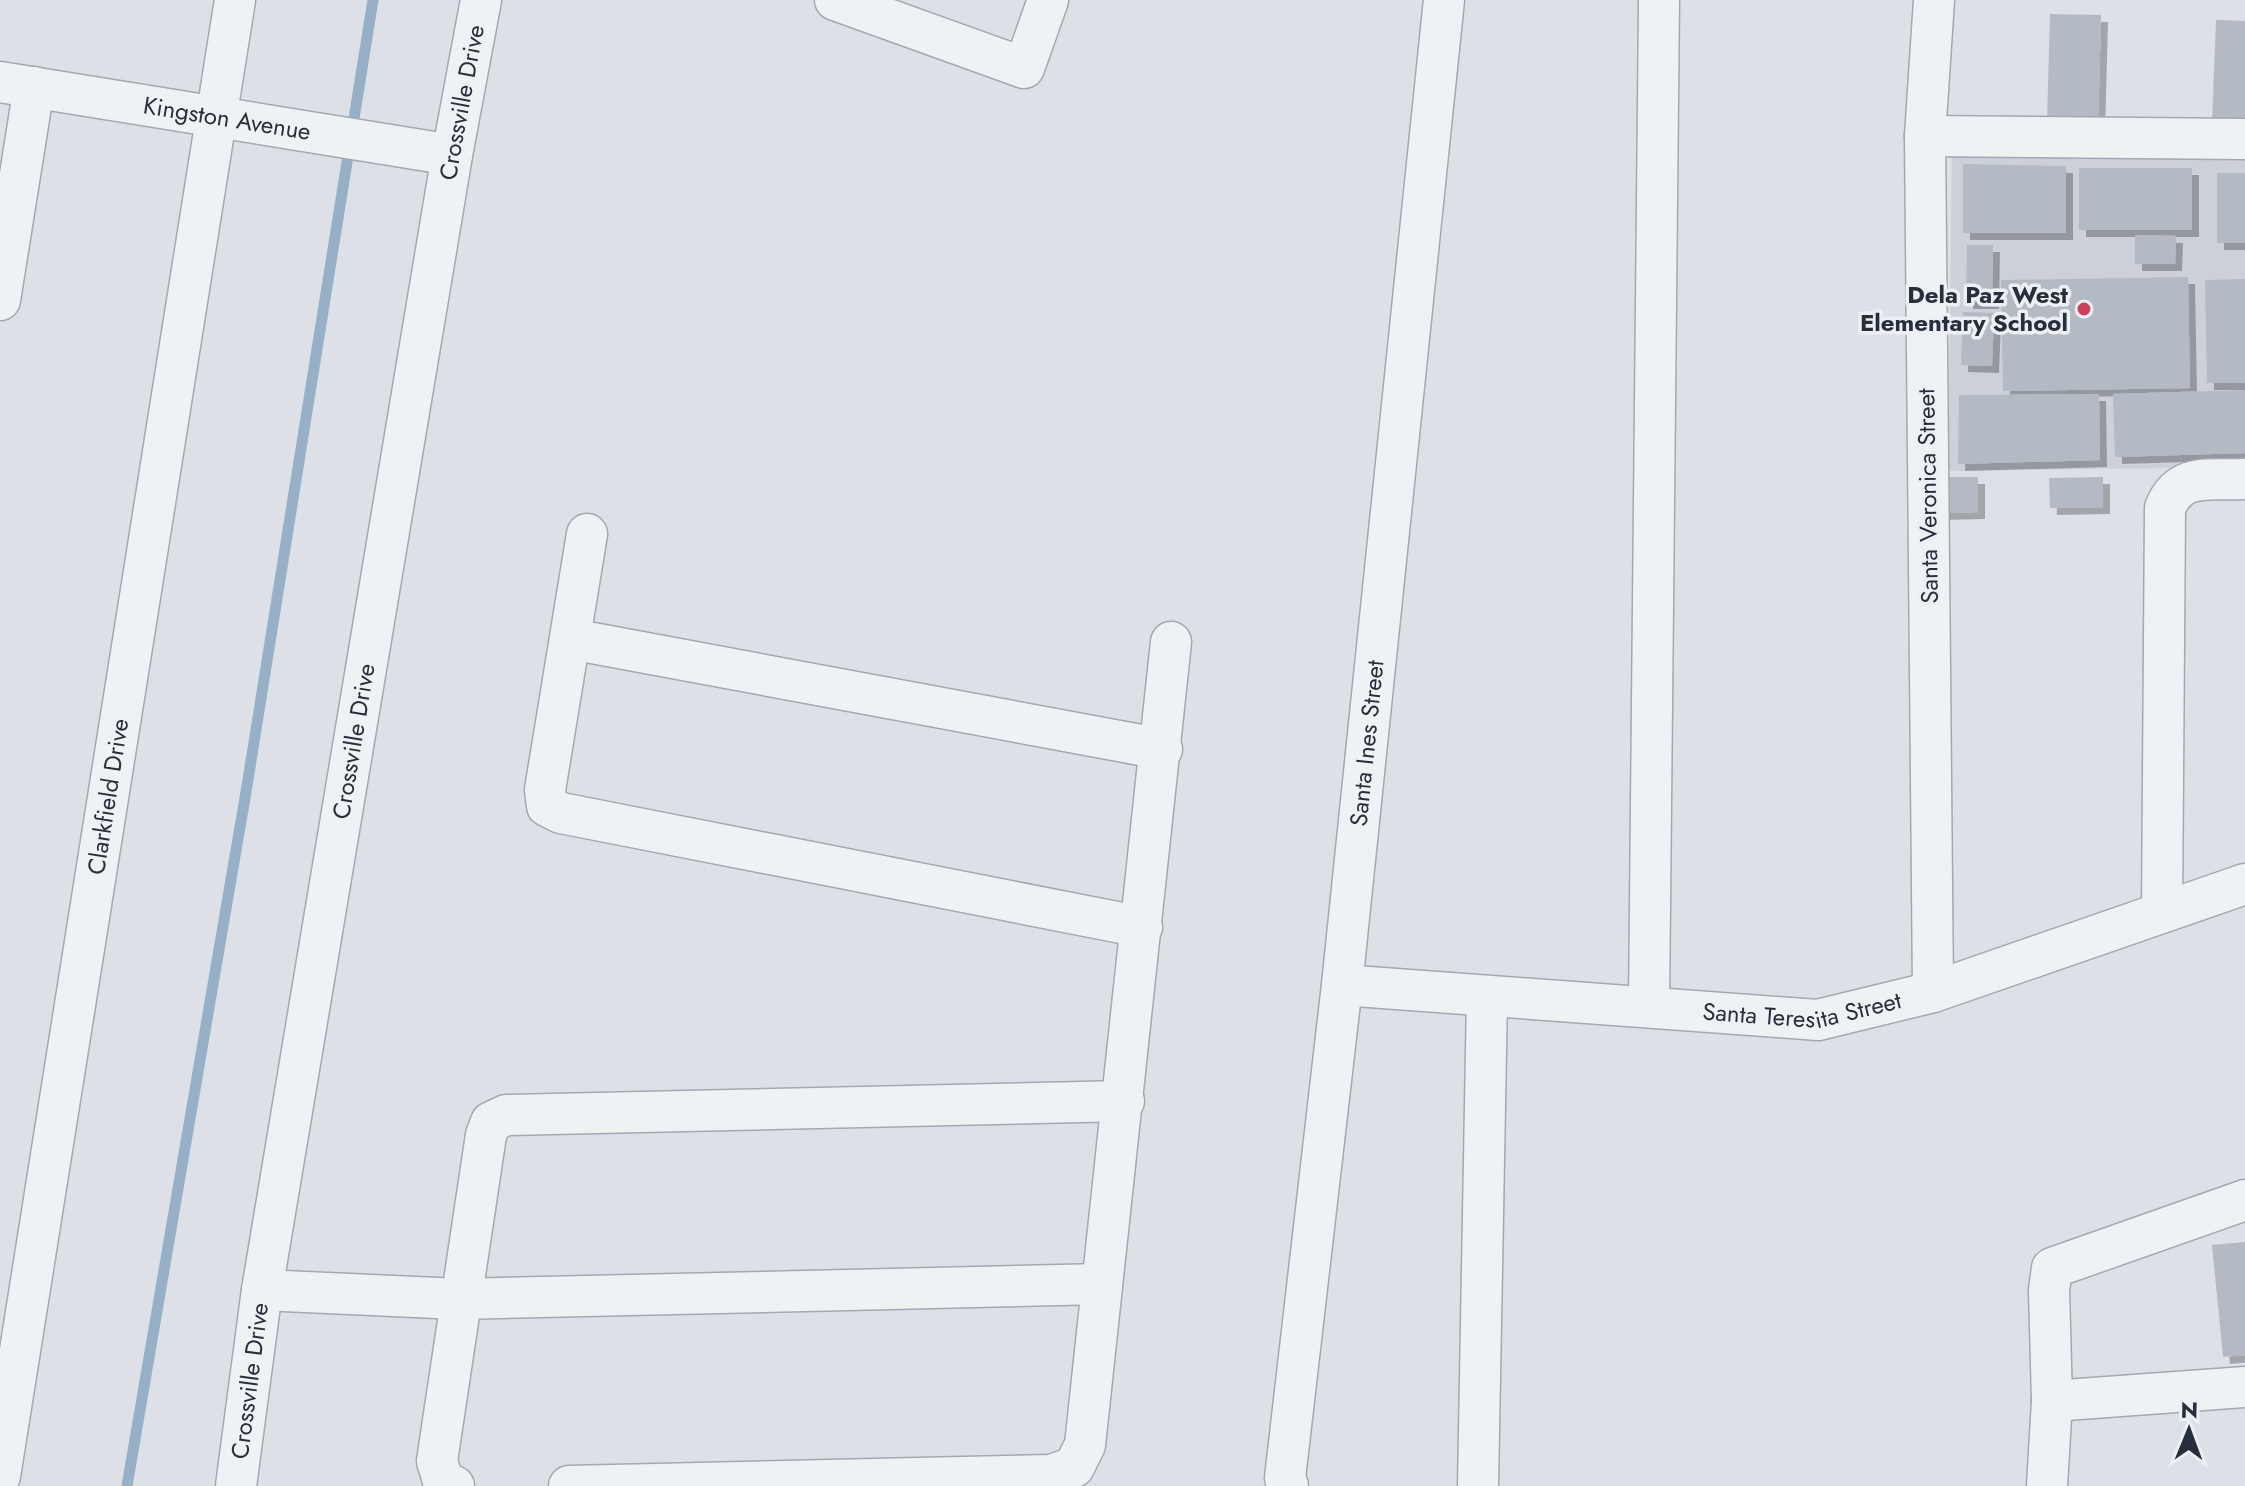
<svg xmlns="http://www.w3.org/2000/svg" width="2245" height="1486" font-family="Jost,sans-serif">
<style>
.built{fill:#cbd0d9}
.lines{fill:none;stroke-linecap:round;stroke-linejoin:round}
.stream{stroke:#98b0c7;stroke-width:11}
.building{fill:#b4bac3;filter:url(#shadow)}
.minor-casing{stroke:#a3a8b1;stroke-width:43}
.minor{stroke:#eff2f5;stroke-width:40}
.poi-dot{fill:#cc415a;stroke:#ecf0f4;stroke-width:3}
.labels{text-anchor:middle;stroke-width:7;stroke-linejoin:round;paint-order:stroke}
.street-label{font-size:24px;fill:#272f3d;stroke:#ecf0f4}
.poi-label{font-size:24px;font-weight:bold;fill:#272f3d;stroke:#ecf0f4;text-anchor:end}
</style>
<defs>
<filter id="shadow"><feDropShadow dx="7" dy="7" stdDeviation="0" flood-color="#0004"/></filter>
</defs>
<rect width="100%" height="100%" fill="#dde1e7"/>
<!-- built -->
<path class="built" d="M 1952,146 L 2245,152 L 2245,467 L 1948,471 Z"/>
<g class="lines">
<!-- stream -->
<path class="stream" d="M 127,1486 L 246,792 L 373,0"/>
</g>
<!-- building -->
<g class="building">
<path d="M 2050,14 L 2101,15 L 2098,125 L 2047,123 Z"/>
<path d="M 2216,20 L 2245,21 L 2245,124 L 2212,123 Z"/>
<path d="M 1963,164 L 2066,166 L 2066,233 L 1963,233 Z"/>
<rect x="2079" y="168" width="113" height="62"/>
<rect x="2217" y="173" width="28" height="70"/>
<path d="M 2135,235 L 2176,236 L 2175,264 L 2135,264 Z"/>
<path d="M 1967,245 L 1993,245 L 1992,302 L 1966,302 Z"/>
<path d="M 2188,277 L 2190,388 L 2003,391 L 2001,280 Z"/>
<path d="M 2245,279 L 2245,383 L 2207,383 L 2205,280 Z"/>
<path d="M 1963,312 L 1994,313 L 1992,366 L 1961,365 Z"/>
<path d="M 2245,390 L 2245,453 L 2115,457 L 2113,394 Z"/>
<path d="M 2099,394 L 2100,460 L 1958,464 L 1959,395 Z"/>
<path d="M 1937,477 L 1978,477 L 1978,512 L 1937,513 Z"/>
<path d="M 2103,477 L 2103,507 L 2050,508 L 2049,478 Z"/>
<path d="M 2245,1242 L 2245,1355 L 2223,1357 L 2212,1245 Z"/>
</g>
<g class="lines">
<defs>
<g id="minor">
<path d="M 835,0 L 1024,68 L 1048,0"/>
<path id="s1" d="M 0,82 L 452,155"/>
<path d="M 1925,136 L 2245,139"/>
<path d="M 0,300 L 34,87"/>
<path d="M 587,534 L 545,790 L 547,806 L 561,813 L 1142,927"/>
<path d="M 571,639 L 1162,749"/>
<path d="M 2162,912 L 2165,508 C 2180,471 2211,481 2245,479"/>
<path id="s2" d="M 1342,985 L 1818,1020 L 1933,992 L 2245,884"/>
<path d="M 1933,992 L 1925,136 L 1934,0"/>
<path d="M 1649,1006 L 1659,0"/>
<path d="M 262,1290 L 459,1299 L 1102,1284"/>
<path d="M 2052,1401 L 2245,1387"/>
<path id="s3" d="M 0,1476 L 235,0"/>
<path id="s4" d="M 236,1486 L 262,1290 L 452,155 L 481,0"/>
<path d="M 454,1486 L 443,1481 L 437,1461 L 486,1135 L 491,1122 L 506,1115 L 1124,1101"/>
<path d="M 569,1486 L 1051,1475 L 1074,1467 L 1085,1445 L 1171,642"/>
<path id="s5" d="M 1288,1486 L 1285,1478 L 1342,985 L 1444,0"/>
<path d="M 1478,1486 L 1487,997"/>
<path d="M 2047,1486 L 2052,1401 L 2049,1290 L 2052,1268 L 2245,1200"/>
</g>
</defs>
<!-- minor casing -->
<use href="#minor" class="minor-casing"/>
<!-- minor -->
<use href="#minor" class="minor"/>
</g>
<!-- markers -->
<circle class="poi-dot" cx="2084" cy="309" r="8"/>
<g class="labels">
<!-- street labels -->
<g class="street-label">
<text dy="8" stroke="none"><textPath href="#s4" startOffset="1402">Crossville Drive</textPath></text>
<text dy="8" stroke="none"><textPath href="#s1" startOffset="230">Kingston Avenue</textPath></text>
<text transform="translate(1928 496) rotate(-91)" y="8">Santa Veronica Street</text>
<text dy="8" stroke="none"><textPath href="#s4" startOffset="754">Crossville Drive</textPath></text>
<text dy="8" stroke="none"><textPath href="#s5" startOffset="748">Santa Ines Street</textPath></text>
<text dy="8" stroke="none"><textPath href="#s3" startOffset="688">Clarkfield Drive</textPath></text>
<text dy="8" stroke="none"><textPath href="#s2" startOffset="462">Santa Teresita Street</textPath></text>
<text dy="8" stroke="none"><textPath href="#s4" startOffset="106">Crossville Drive</textPath></text>
</g>
<!-- poi labels -->
<g class="poi-label">
<text x="2068" y="303">Dela Paz West<tspan x="2068" dy="28">Elementary School</tspan></text>
</g>
</g>
<!-- north arrow -->
<g transform="translate(2189 1430) rotate(1)" stroke="#ecf0f4" stroke-width="6" paint-order="stroke">
<path d="M0-6L14 30L0 20L-14 30Z" fill="#272f3d"/>
<text y="-12" font-size="22" font-weight="bold" text-anchor="middle" fill="#272f3d">N</text>
</g>
</svg>
